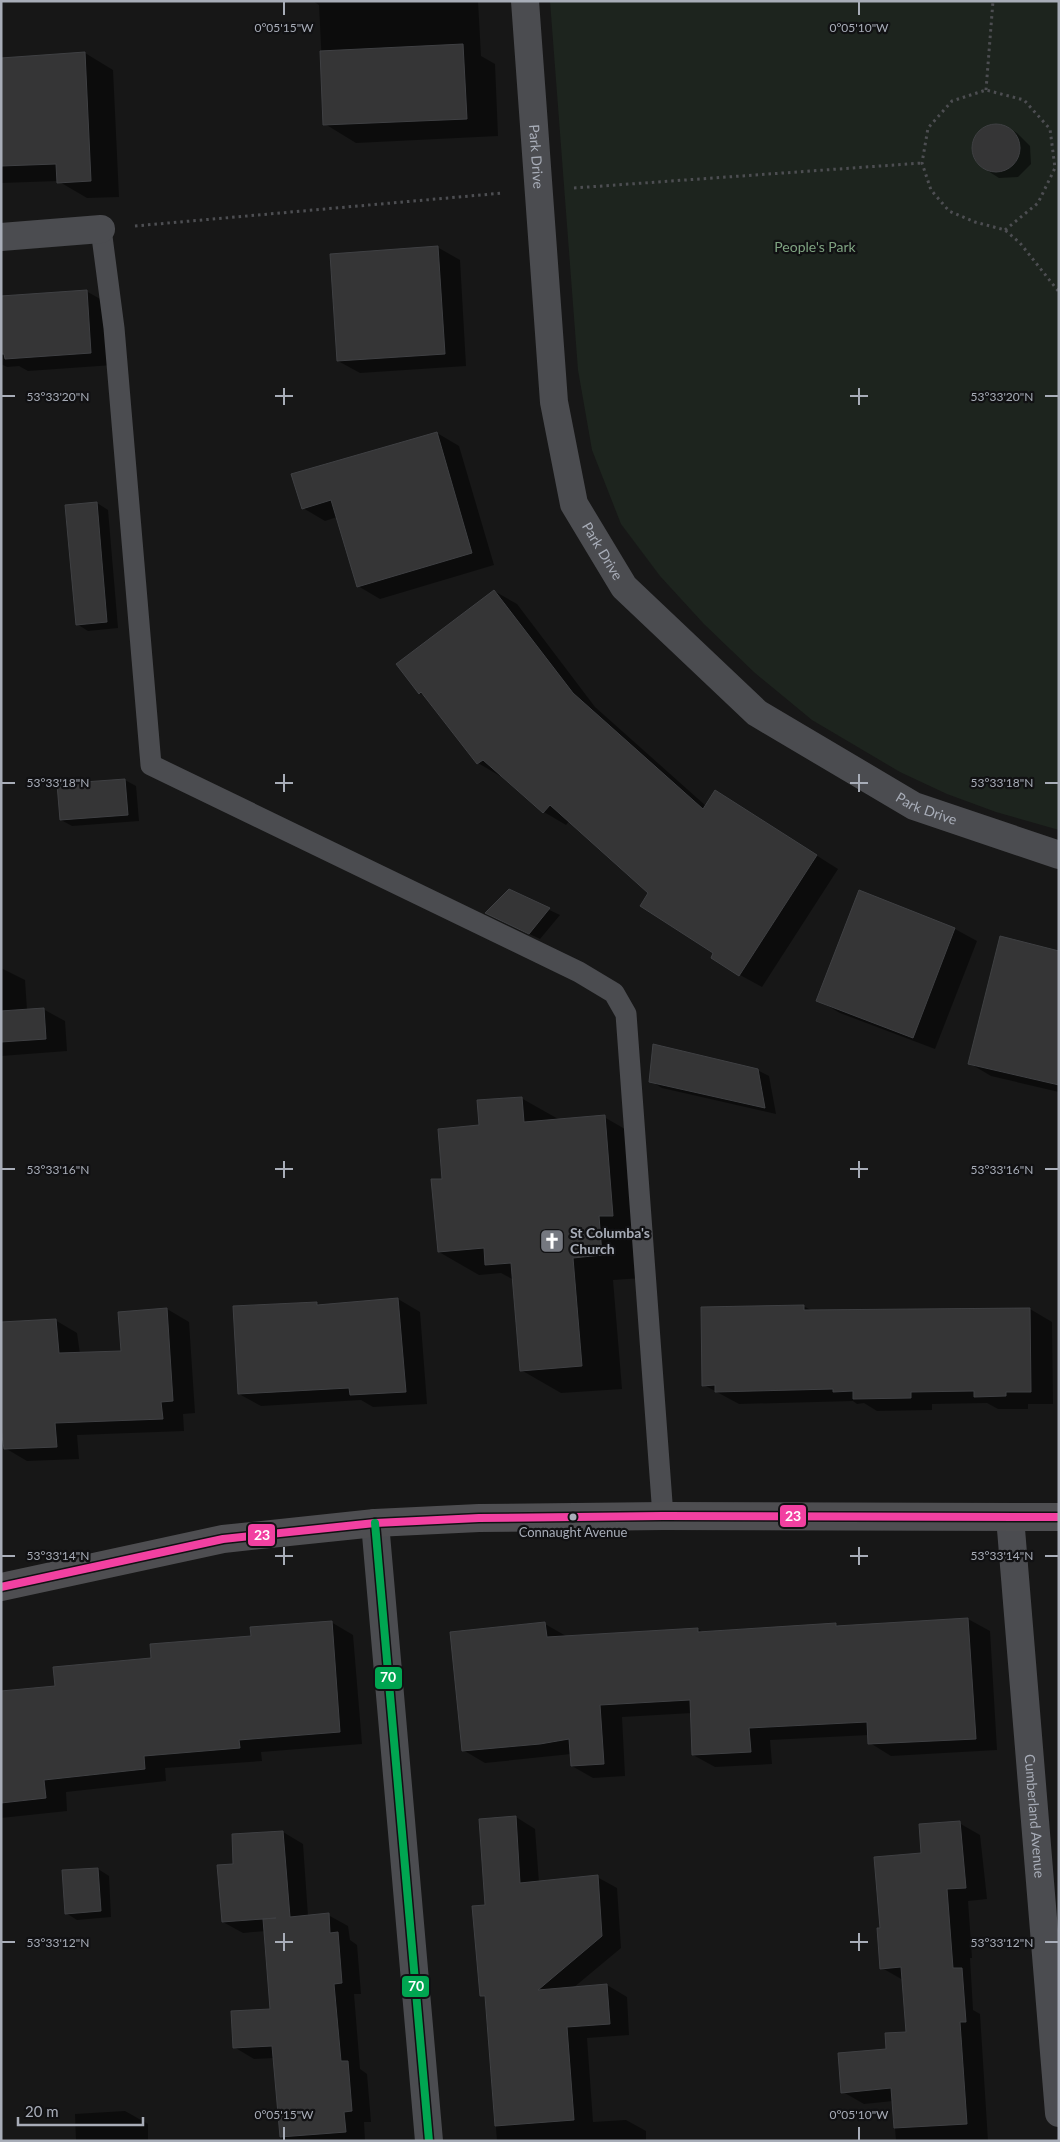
<svg xmlns="http://www.w3.org/2000/svg" width="1060" height="2142" font-family="Lato,sans-serif">
<style>
.park{fill:#1d241e}
.shadow{fill:#0007}
.building{fill:#353536;stroke:#3f4043}
.lines{fill:none;stroke-linecap:round;stroke-linejoin:round}
.path{stroke:#4d4e52;stroke-width:3;stroke-dasharray:2.5 4;stroke-linecap:butt}
.lane{stroke:#4b4c50;stroke-width:21}
.street{stroke:#4b4c50;stroke-width:28}
.highway{stroke:#4e4e51;stroke-width:28}
.bus-1-casing{stroke:#111113;stroke-width:11}
.bus-2-casing{stroke:#111113;stroke-width:11}
.bus-1{stroke:#f240a1;stroke-width:8}
.bus-2{stroke:#00a651;stroke-width:8}
.ticks{fill:none;stroke:#a8adb8;stroke-width:2}
.bus-dot{fill:#a8adb8;stroke:#111113;stroke-width:2}
.labels{text-anchor:middle;stroke-width:4.5;stroke-linejoin:round;paint-order:stroke}
.bus-label{font-size:13px;fill:#a8adb8;stroke:#111113}
.street-label{font-size:14px;fill:#a8adb8;stroke:#111113}
.park-label{font-size:14px;fill:#7fa381;stroke:#111113}
.poi-label{font-size:14px;font-weight:bold;fill:#a8adb8;stroke:#111113;text-anchor:start}
.ticks-label{font-size:12px;text-anchor:middle;fill:#a8adb8;stroke:#111113;stroke-width:4.5;stroke-linejoin:round;paint-order:stroke}
.line-badge{stroke:#111113;stroke-width:2}
.badge-label{font-size:14px;text-anchor:middle;font-weight:bold;fill:#fff}
</style>
<rect width="100%" height="100%" fill="#171717"/>
<!-- park -->
<path class="park" d="M 550,1 L 1059,1 L 1059,830 L 996,812 L 947,794 L 900,772 L 812,720 L 755,673 L 704,624 L 660,576 L 621,524 L 592,450 L 578,370 Z"/>
<!-- shadow -->
<g class="shadow">
<path d="M 313,1 L 478,1 L 481,56 L 495,64 L 498,136 L 356,143 L 325,124 L 319,5 Z"/>
<path d="M 85,53 L 113,70 L 119,197 L 87,198 L 58,181 L 1,183 L 1,59 Z"/>
<path d="M 987,126 L 1005,126 L 1017,133 L 1030,146 L 1031,164 L 1018,177 L 999,178 L 988,171 L 974,158 L 974,139 Z"/>
<path d="M 437,247 L 460,260 L 466,366 L 360,373 L 338,361 Z"/>
<path d="M 86,291 L 109,304 L 113,365 L 28,371 L 19,366 L 7,367 L 1,364 L 1,308 Z"/>
<path d="M 437,433 L 459,446 L 494,565 L 380,599 L 358,586 L 337,517 L 325,521 L 303,508 Z"/>
<path d="M 97,503 L 108,510 L 118,628 L 88,631 L 77,624 Z"/>
<path d="M 494,591 L 517,604 L 595,707 L 706,806 L 716,792 L 838,869 L 762,987 L 740,975 L 715,953 L 570,820 L 566,825 L 544,812 L 502,775 L 500,776 L 478,763 L 427,697 L 419,693 Z"/>
<path d="M 125,780 L 136,786 L 139,821 L 72,826 L 61,820 Z"/>
<path d="M 509,891 L 560,915 L 540,939 L 498,919 Z"/>
<path d="M 860,892 L 955,929 L 977,941 L 935,1049 L 840,1013 L 818,1000 Z"/>
<path d="M 1059,952 L 1059,1092 L 991,1076 L 969,1063 Z"/>
<path d="M 1,968 L 25,980 L 27,1010 L 43,1009 L 65,1021 L 67,1051 L 1,1056 Z"/>
<path d="M 757,1070 L 769,1076 L 776,1114 L 662,1088 L 651,1081 Z"/>
<path d="M 521,1098 L 560,1120 L 604,1117 L 644,1140 L 642,1278 L 613,1280 L 622,1389 L 561,1393 L 521,1370 L 514,1280 L 501,1273 L 479,1275 L 439,1252 L 443,1180 L 480,1126 Z"/>
<path d="M 398,1299 L 420,1312 L 427,1404 L 373,1407 L 361,1400 L 261,1406 L 239,1394 L 317,1303 L 322,1306 Z"/>
<path d="M 803,1306 L 813,1311 L 1030,1309 L 1052,1322 L 1053,1404 L 1028,1404 L 1028,1409 L 998,1409 L 987,1403 L 932,1404 L 932,1410 L 877,1411 L 864,1403 L 857,1404 L 853,1401 L 739,1404 L 704,1385 Z"/>
<path d="M 167,1309 L 189,1322 L 195,1413 L 183,1414 L 184,1431 L 77,1435 L 79,1459 L 27,1461 L 5,1448 L 5,1442 L 1,1442 L 1,1323 L 55,1320 L 77,1333 L 80,1354 L 122,1352 Z"/>
<path d="M 968,1619 L 990,1631 L 997,1750 L 891,1756 L 870,1743 L 869,1735 L 770,1740 L 772,1764 L 715,1767 L 693,1755 L 692,1713 L 622,1717 L 625,1776 L 593,1778 L 572,1766 L 571,1754 L 485,1763 L 463,1750 L 545,1624 L 566,1636 L 698,1629 L 704,1633 L 836,1624 L 840,1627 Z"/>
<path d="M 331,1622 L 353,1635 L 362,1744 L 261,1752 L 262,1761 L 165,1768 L 166,1781 L 66,1792 L 67,1811 L 1,1818 L 1,1693 L 56,1687 L 152,1659 Z"/>
<path d="M 516,1817 L 535,1829 L 539,1883 L 597,1877 L 617,1888 L 621,1948 L 573,1988 L 607,1985 L 627,1997 L 629,2035 L 587,2038 L 593,2122 L 626,2120 L 646,2131 L 646,2141 L 497,2141 L 486,1998 L 481,1995 L 486,1907 Z"/>
<path d="M 959,1823 L 980,1835 L 987,1899 L 968,1901 L 972,1958 L 970,1958 L 973,2010 L 980,2014 L 988,2141 L 896,2141 L 893,2101 L 864,2104 L 843,2092 L 907,2033 L 903,1980 L 882,1968 L 881,1929 L 922,1854 Z"/>
<path d="M 283,1832 L 303,1844 L 308,1916 L 328,1915 L 348,1926 L 350,1940 L 357,1945 L 361,1994 L 354,1994 L 360,2069 L 367,2074 L 371,2122 L 364,2122 L 365,2141 L 256,2141 L 282,2140 L 274,2058 L 254,2059 L 234,2047 L 272,2010 L 266,1931 L 243,1933 L 223,1922 L 235,1865 L 233,1835 Z"/>
<path d="M 98,1869 L 109,1876 L 111,1917 L 77,1920 L 66,1913 Z"/>
<path d="M 125,2111 L 148,2124 L 148,2141 L 76,2141 L 75,2114 Z"/>
</g>
<!-- building -->
<g class="building">
<path d="M 463,44 L 467,119 L 323,125 L 320,51 Z"/>
<path d="M 85,52 L 91,181 L 57,183 L 56,164 L 1,166 L 1,58 Z"/>
<circle cx="996" cy="148" r="24"/>
<path d="M 438,246 L 445,354 L 337,361 L 330,254 Z"/>
<path d="M 87,290 L 91,353 L 5,359 L 4,354 L 1,354 L 1,296 Z"/>
<path d="M 437,432 L 472,553 L 357,587 L 331,500 L 302,509 L 291,474 Z"/>
<path d="M 97,502 L 107,622 L 76,625 L 65,505 Z"/>
<path d="M 494,590 L 573,693 L 703,809 L 715,790 L 817,855 L 739,976 L 711,958 L 713,953 L 640,906 L 648,893 L 550,805 L 543,813 L 483,760 L 477,764 L 421,692 L 419,694 L 396,664 Z"/>
<path d="M 125,779 L 128,815 L 60,820 L 57,784 Z"/>
<path d="M 509,889 L 550,908 L 529,934 L 485,913 Z"/>
<path d="M 859,890 L 955,928 L 913,1038 L 816,1001 Z"/>
<path d="M 1000,936 L 1059,951 L 1059,1085 L 968,1064 Z"/>
<path d="M 44,1008 L 46,1039 L 1,1042 L 1,1011 Z"/>
<path d="M 653,1044 L 758,1069 L 765,1108 L 649,1082 Z"/>
<path d="M 522,1097 L 524,1122 L 605,1115 L 613,1216 L 599,1216 L 602,1255 L 573,1258 L 582,1366 L 520,1371 L 511,1263 L 485,1265 L 484,1248 L 438,1252 L 431,1179 L 442,1179 L 438,1129 L 479,1125 L 477,1100 Z"/>
<path d="M 398,1298 L 406,1392 L 350,1395 L 349,1388 L 238,1394 L 233,1306 L 317,1302 L 317,1305 Z"/>
<path d="M 804,1305 L 804,1310 L 1030,1308 L 1031,1392 L 1006,1392 L 1006,1396 L 974,1397 L 974,1391 L 911,1392 L 911,1398 L 853,1399 L 853,1391 L 833,1392 L 833,1389 L 715,1392 L 715,1385 L 702,1386 L 701,1307 Z"/>
<path d="M 167,1308 L 173,1401 L 161,1402 L 163,1419 L 55,1423 L 57,1447 L 4,1449 L 1,1429 L 1,1322 L 56,1319 L 59,1353 L 121,1351 L 118,1312 Z"/>
<path d="M 968,1618 L 976,1739 L 868,1744 L 867,1722 L 749,1728 L 751,1752 L 692,1755 L 690,1700 L 600,1705 L 604,1764 L 571,1766 L 569,1739 L 540,1744 L 462,1751 L 450,1632 L 545,1622 L 547,1637 L 698,1628 L 698,1632 L 836,1623 L 836,1626 Z"/>
<path d="M 332,1621 L 340,1732 L 239,1740 L 240,1748 L 144,1756 L 145,1769 L 44,1780 L 46,1798 L 1,1803 L 1,1691 L 55,1686 L 53,1667 L 151,1658 L 150,1644 L 251,1636 L 250,1627 Z"/>
<path d="M 516,1816 L 520,1883 L 598,1875 L 602,1936 L 538,1990 L 607,1984 L 610,2024 L 567,2027 L 574,2120 L 495,2126 L 485,1996 L 480,1996 L 472,1906 L 485,1905 L 479,1819 Z"/>
<path d="M 960,1821 L 966,1888 L 947,1889 L 953,1968 L 962,1968 L 966,2022 L 960,2022 L 967,2124 L 894,2128 L 891,2088 L 841,2093 L 838,2053 L 886,2049 L 885,2033 L 906,2032 L 901,1967 L 880,1969 L 877,1928 L 880,1928 L 874,1857 L 921,1853 L 919,1824 Z"/>
<path d="M 283,1831 L 290,1917 L 329,1913 L 330,1933 L 338,1932 L 342,1983 L 334,1984 L 341,2061 L 348,2061 L 352,2111 L 344,2112 L 346,2132 L 280,2137 L 272,2046 L 233,2048 L 231,2011 L 270,2009 L 263,1919 L 276,1918 L 222,1922 L 217,1865 L 233,1864 L 232,1834 Z"/>
<path d="M 98,1868 L 101,1911 L 65,1914 L 62,1870 Z"/>
</g>
<g class="lines">
<!-- path -->
<g class="path">
<path d="M 986,90 L 993,1"/>
<path d="M 574,188 L 922,163"/>
<path d="M 135,226 L 503,193"/>
<path d="M 1005,230 L 1038,203 L 1055,168 L 1050,129 L 1024,100 L 986,90 L 952,101 L 928,128 L 922,163 L 931,190 L 949,211 L 975,222 L 1005,230 L 1020,243 L 1059,292"/>
</g>
<!-- lane -->
<path class="lane" d="M 101,229 L 114,328 L 151,765 L 579,972 L 614,993 L 626,1014 L 663,1516"/>
<!-- street -->
<g class="street">
<path id="s1" d="M 525,1 L 554,402 L 574,504 L 624,587 L 757,713 L 914,806 L 1059,855"/>
<path d="M 1,237 L 101,229"/>
<path id="s2" d="M 1010,1517 L 1059,2113"/>
<path d="M 375,1523 L 429,2141"/>
</g>
<!-- highway -->
<path class="highway" d="M 1,1587 L 223,1539 L 375,1523 L 479,1518 L 663,1516 L 1059,1517"/>
<defs>
<path id="bus-1" d="M 1,1587 L 223,1539 L 375,1523 L 479,1518 L 663,1516 L 1059,1517"/>
<path id="bus-2" d="M 375,1523 L 429,2141"/>
</defs>
<!-- bus-1 casing -->
<use href="#bus-1" class="bus-1-casing"/>
<!-- bus-2 casing -->
<use href="#bus-2" class="bus-2-casing"/>
<!-- bus-1 -->
<use href="#bus-1" class="bus-1"/>
<!-- bus-2 -->
<use href="#bus-2" class="bus-2"/>
</g>
<!-- ticks -->
<path class="ticks" d="M 284,2 L 284,15M 859,2 L 859,15M 284,388 L 284,405M 859,388 L 859,405M 2,396 L 15,396M 275,396 L 293,396M 850,396 L 868,396M 1045,396 L 1058,396M 284,774 L 284,792M 859,774 L 859,792M 2,783 L 15,783M 275,783 L 293,783M 850,783 L 868,783M 1045,783 L 1058,783M 284,1161 L 284,1178M 859,1161 L 859,1178M 2,1169 L 15,1169M 275,1169 L 293,1169M 850,1169 L 868,1169M 1045,1169 L 1058,1169M 284,1547 L 284,1565M 859,1547 L 859,1565M 2,1556 L 15,1556M 275,1556 L 293,1556M 850,1556 L 868,1556M 1045,1556 L 1058,1556M 284,1933 L 284,1951M 859,1933 L 859,1951M 2,1942 L 15,1942M 275,1942 L 293,1942M 850,1942 L 868,1942M 1045,1942 L 1058,1942M 284,2127 L 284,2140M 859,2127 L 859,2140"/>
<!-- icons -->
<defs>
<symbol id="church-square" viewBox="-11 -11 22 22"><rect x="-9" y="-9" width="18" height="18" rx="4" fill="#757880" stroke="#111113"/><path d="M-1.2-6h2.4v3.5h3.3v2.4h-3.3V6h-2.4V-.1h-3.3v-2.4h3.3Z" fill="#fff"/></symbol>
</defs>
<g fill-rule="evenodd">
<use href="#church-square" x="538" y="1227" width="28" height="28"/>
</g>
<!-- markers -->
<circle class="bus-dot" cx="573" cy="1517" r="4.5"/>
<g class="labels">
<!-- bus labels -->
<g class="bus-label">
<text x="573" y="1537">Connaught Avenue</text>
</g>
<!-- street labels -->
<g class="street-label">
<text dy="5" stroke="none"><textPath href="#s1" startOffset="156">Park Drive</textPath></text>
<text dy="5" stroke="none"><textPath href="#s1" startOffset="561">Park Drive</textPath></text>
<text dy="5" stroke="none"><textPath href="#s1" startOffset="981">Park Drive</textPath></text>
<text dy="5" stroke="none"><textPath href="#s2" startOffset="300">Cumberland Avenue</textPath></text>
</g>
<!-- park labels -->
<g class="park-label">
<text x="815" y="252">People's Park</text>
</g>
<!-- poi labels -->
<g class="poi-label">
<text x="570" y="1238">St Columba's<tspan x="570" dy="16">Church</tspan></text>
</g>
</g>
<g class="ticks-label">
<text x="284" y="32">0°05'15"W</text>
<text x="859" y="32">0°05'10"W</text>
<text x="58" y="401">53°33'20"N</text>
<text x="1002" y="401">53°33'20"N</text>
<text x="58" y="787">53°33'18"N</text>
<text x="1002" y="787">53°33'18"N</text>
<text x="58" y="1174">53°33'16"N</text>
<text x="1002" y="1174">53°33'16"N</text>
<text x="58" y="1560">53°33'14"N</text>
<text x="1002" y="1560">53°33'14"N</text>
<text x="58" y="1947">53°33'12"N</text>
<text x="1002" y="1947">53°33'12"N</text>
<text x="284" y="2119">0°05'15"W</text>
<text x="859" y="2119">0°05'10"W</text>
</g>
<g class="line-badge">
<rect x="779" y="1504" width="28" height="24" rx="5" fill="#f240a1"/>
<rect x="247" y="1523" width="29" height="24" rx="5" fill="#f240a1"/>
<rect x="374" y="1666" width="29" height="24" rx="5" fill="#00a651"/>
<rect x="401" y="1975" width="29" height="23" rx="5" fill="#00a651"/>
</g>
<g class="badge-label">
<text x="793" y="1521">23</text>
<text x="262" y="1540">23</text>
<text x="388" y="1682">70</text>
<text x="416" y="1991">70</text>
</g>
<!-- border -->
<rect width="1060" height="2142" fill="none" stroke="#a8adb8" stroke-width="5"/>
<!-- scale -->
<path d="M18 2117v8h125v-8" fill="none" stroke="#a8adb8" stroke-width="2.5"/>
<text x="25" y="2117" font-size="15" fill="#a8adb8" stroke="#111113" stroke-width="4" paint-order="stroke">20 m</text>
</svg>
